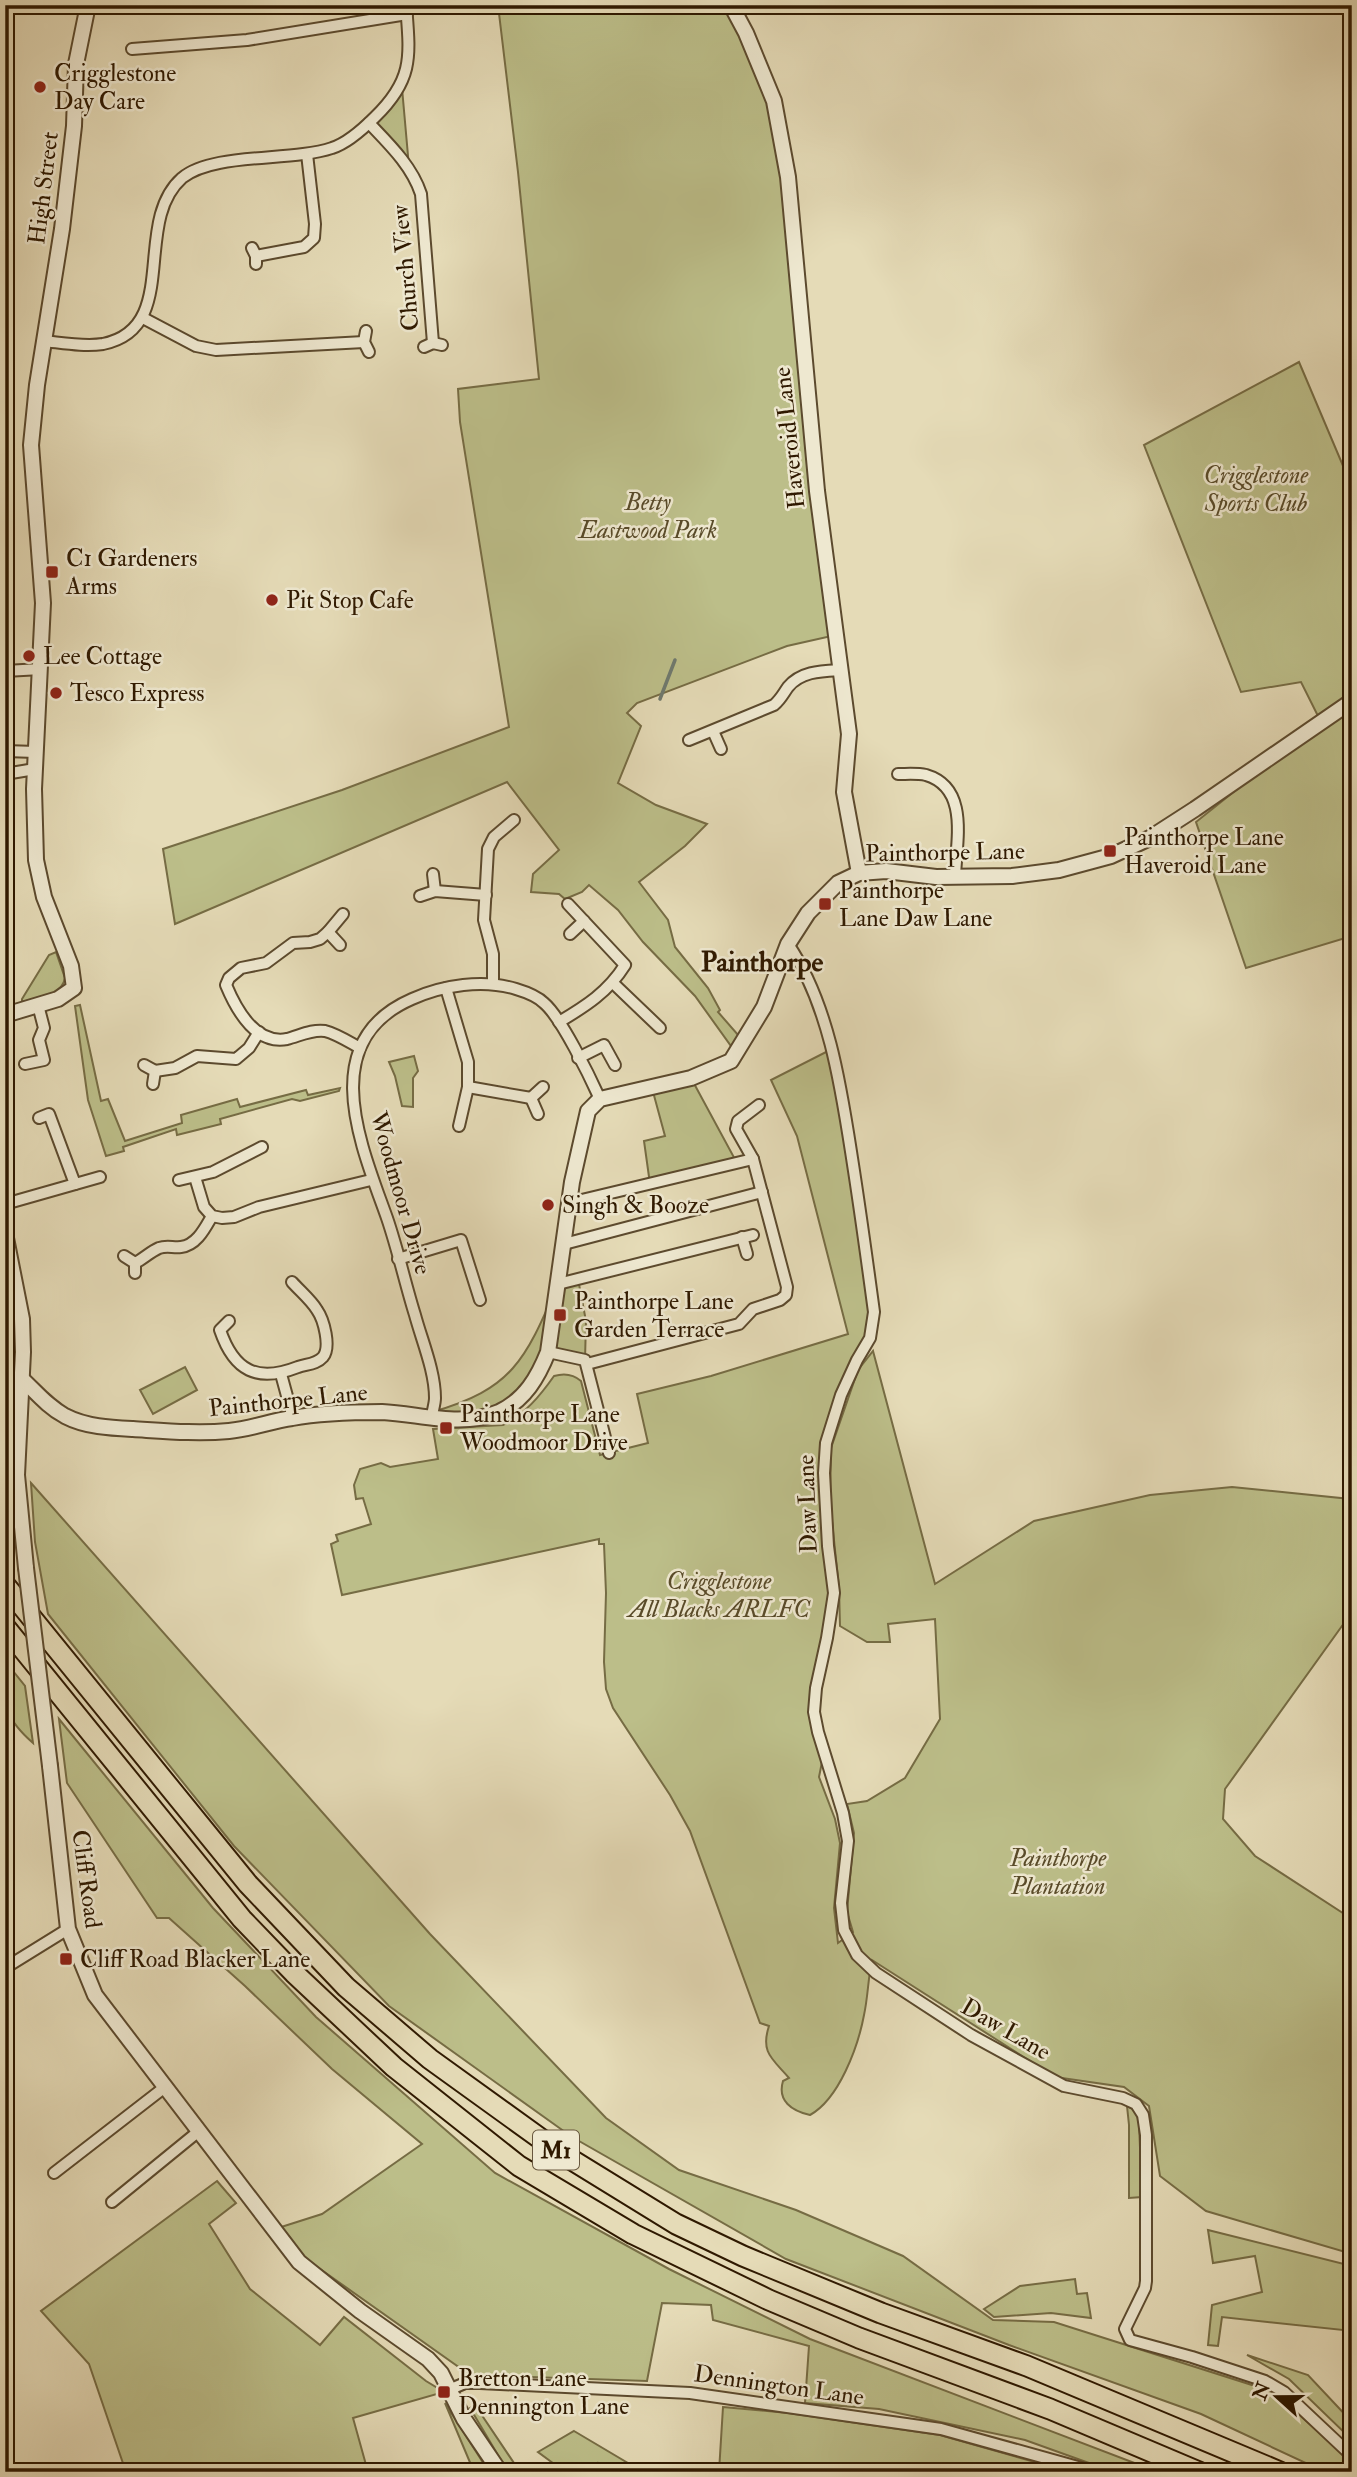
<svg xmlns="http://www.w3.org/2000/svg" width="1357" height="2477" font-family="'IM FELL Double Pica',serif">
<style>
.green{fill:#bcbe89;stroke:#766c44;stroke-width:2}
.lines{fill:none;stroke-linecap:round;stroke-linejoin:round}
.stream{stroke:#6f796e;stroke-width:3.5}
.minor-casing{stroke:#5c4a2e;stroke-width:14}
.tertiary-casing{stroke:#5c4a2e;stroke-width:18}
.motorway-casing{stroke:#2f1900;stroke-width:23}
.minor{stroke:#eee8d0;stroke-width:10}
.tertiary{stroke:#eee8d0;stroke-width:14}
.motorway{stroke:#e5dbb7;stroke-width:19}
.tertiary-bridge-casing{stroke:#5c4a2e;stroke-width:18;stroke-linecap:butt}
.tertiary-bridge{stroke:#eee8d0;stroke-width:14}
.poi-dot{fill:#8f2418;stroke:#eee8d0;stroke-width:2.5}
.labels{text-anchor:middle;stroke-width:5;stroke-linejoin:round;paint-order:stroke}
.shield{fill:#eee8d0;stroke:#68573e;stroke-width:2}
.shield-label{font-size:23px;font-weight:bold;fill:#2f1900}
.poi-label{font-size:24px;fill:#2f1900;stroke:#eee8d0;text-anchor:start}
.street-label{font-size:24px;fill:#2f1900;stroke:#eee8d0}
.park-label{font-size:24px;font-style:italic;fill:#594b29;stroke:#eee8d0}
.quarter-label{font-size:28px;font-weight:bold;fill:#2f1900;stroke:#eee8d0}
</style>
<rect width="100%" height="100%" fill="#e5dbb7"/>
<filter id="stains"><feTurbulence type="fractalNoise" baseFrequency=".00286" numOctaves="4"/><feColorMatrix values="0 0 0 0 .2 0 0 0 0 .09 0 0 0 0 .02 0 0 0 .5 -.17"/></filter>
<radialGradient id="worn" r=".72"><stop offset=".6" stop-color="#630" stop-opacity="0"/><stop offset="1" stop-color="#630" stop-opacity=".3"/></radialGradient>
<!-- green -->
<g class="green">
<path d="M 498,5 L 731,5 L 774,101 L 836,635 L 787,646 L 637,703 L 627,713 L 641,726 L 618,783 L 656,805 L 707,824 L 685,846 L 639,882 L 668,920 L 675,947 L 708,988 L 720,1010 L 718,1012 L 739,1036 L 731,1046 L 695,996 L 643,942 L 618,910 L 589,885 L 582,892 L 565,899 L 559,894 L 531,892 L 533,874 L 559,850 L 507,782 L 175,924 L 163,849 L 342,790 L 509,727 L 460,422 L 458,389 L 539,379 L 518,172 Z"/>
<path d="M 402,88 L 409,167 L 372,123 Z"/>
<path d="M 1299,362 L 1352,487 L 1352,936 L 1246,968 L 1196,822 L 1321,722 L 1301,682 L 1241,692 L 1144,445 Z"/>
<path d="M 56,952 L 65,978 C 62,996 38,998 22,1002 L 22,999 L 49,955 Z"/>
<path d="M 80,1005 L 101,1101 L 108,1099 L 125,1141 L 182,1123 L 181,1115 L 237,1099 L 240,1107 L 306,1090 L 308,1095 L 340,1088 L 339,1091 L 300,1101 L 292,1099 L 220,1119 L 221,1124 L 177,1135 L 176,1129 L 123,1147 L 124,1151 L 106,1156 L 88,1100 L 75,1006 Z"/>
<path d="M 828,1051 L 846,1120 L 873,1328 L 826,1443 L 832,1577 L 816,1688 L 824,1752 L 819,1777 L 835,1819 L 840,1843 L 834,1908 L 838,1943 L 853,1932 L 847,1912 L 854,1833 L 847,1804 L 867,1801 L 905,1778 L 940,1719 L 935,1619 L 888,1624 L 890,1642 L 867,1642 L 840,1626 L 839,1588 L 830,1502 L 831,1448 L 858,1370 L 873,1351 L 935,1584 L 1034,1521 L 1150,1495 L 1232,1487 L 1350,1499 L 1352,1612 L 1225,1789 L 1223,1819 L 1255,1856 L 1352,1919 L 1352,2254 L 1206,2211 L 1160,2176 L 1149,2106 L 1124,2087 L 1055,2077 L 872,1960 C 868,1978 868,1997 864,2015 C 858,2047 839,2099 810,2115 C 792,2111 777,2101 783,2081 L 789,2078 C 773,2059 760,2053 769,2026 L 760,2023 L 690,1831 L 670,1795 L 613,1708 L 606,1689 L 604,1662 L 606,1593 L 604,1544 L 599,1544 L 599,1539 L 342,1595 L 331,1544 L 338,1541 L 336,1535 L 371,1524 L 363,1498 L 356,1499 L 354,1485 L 360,1469 L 381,1463 L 390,1467 L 438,1459 L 433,1429 L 503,1425 C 525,1414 540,1396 554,1376 C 564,1373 573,1374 581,1381 L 600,1455 L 648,1443 L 637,1394 L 711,1376 L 848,1334 L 797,1136 L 771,1080 Z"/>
<path d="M 414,1056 L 418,1071 L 413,1078 L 413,1107 L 402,1106 L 395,1076 L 389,1062 Z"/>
<path d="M 691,1078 L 737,1163 L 650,1184 L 644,1141 L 665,1136 L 652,1088 Z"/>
<path d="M 578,1279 L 586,1321 L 585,1360 L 548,1352 L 527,1392 L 483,1417 L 432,1412 C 514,1389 526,1358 558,1284 Z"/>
<path d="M 185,1367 L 197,1390 L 153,1414 L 140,1390 Z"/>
<path d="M 31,1483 L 430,1934 L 606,2118 L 679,2170 L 796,2210 L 903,2256 L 993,2320 L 1054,2322 L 1274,2392 L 1352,2462 L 1352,2472 L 1325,2472 L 1201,2414 L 1009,2345 L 786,2259 L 572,2137 L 389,2006 L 234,1846 L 48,1614 L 35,1542 Z"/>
<path d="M 5,1661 L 25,1686 L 33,1743 C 0,1714 5,1702 5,1661 Z"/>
<path d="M 59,1719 L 213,1908 L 316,2017 L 495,2173 L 669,2269 L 810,2339 L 1158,2472 L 1114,2472 L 1025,2440 L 879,2409 L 805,2403 L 809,2346 L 713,2320 L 711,2305 L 662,2303 L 647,2381 L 470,2375 L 306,2259 L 278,2228 L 322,2214 L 422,2144 L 332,2069 L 245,1986 L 169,1918 L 157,1918 L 67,1783 Z"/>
<path d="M 1127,2106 L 1136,2111 L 1139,2123 L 1142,2197 L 1129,2198 L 1129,2125 Z"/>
<path d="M 217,2181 L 236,2203 L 209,2224 L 250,2289 L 320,2345 L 344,2317 L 426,2381 L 444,2392 L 353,2418 L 368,2472 L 126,2472 L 89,2364 L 41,2311 Z"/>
<path d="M 1208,2230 L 1352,2266 L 1352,2331 L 1222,2317 L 1218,2346 L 1208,2345 L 1212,2305 L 1262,2292 L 1255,2256 L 1213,2263 Z"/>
<path d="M 1075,2279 L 1077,2294 L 1087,2293 L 1091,2318 L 1051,2313 L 994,2317 L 984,2309 L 1020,2286 Z"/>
<path d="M 1247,2355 L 1308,2375 L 1352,2422 L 1352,2440 L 1289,2379 Z"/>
<path d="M 445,2403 L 489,2472 L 474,2472 Z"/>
<path d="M 475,2405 L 520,2472 L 508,2472 L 470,2408 Z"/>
<path d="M 723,2407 L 788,2413 L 940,2435 L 1070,2472 L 719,2472 Z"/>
<path d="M 574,2431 L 643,2472 L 610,2472 L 598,2463 L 592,2472 L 565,2472 L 538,2452 Z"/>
</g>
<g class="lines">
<!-- stream -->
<g class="stream">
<path d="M 660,699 L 675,660"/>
<path d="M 814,2472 L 821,2472"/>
</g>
<defs>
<g id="minor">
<path d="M 132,49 L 247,40 L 407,14"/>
<path d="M 369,123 C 389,144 412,166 421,194 L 433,343"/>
<path d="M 252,248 L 256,256 L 256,264"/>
<path d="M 256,256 L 304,247 L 314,238 L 315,224 L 307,154"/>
<path d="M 143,318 L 196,346 L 216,350 L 364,342"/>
<path d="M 366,331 L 364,342 L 369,352"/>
<path d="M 44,341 C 63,343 84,347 103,344 C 182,328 131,223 182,178 C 213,152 291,162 332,148 C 348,143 363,129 375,117 C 414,79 410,56 406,5"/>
<path d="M 424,347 L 433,343 L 442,345"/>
<path d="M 5,671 L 41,669"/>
<path d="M 713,731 L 721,749"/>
<path d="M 689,740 L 774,705 C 781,699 783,694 788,687 C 801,671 822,671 841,670"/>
<path d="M 5,751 L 36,752"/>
<path d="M 5,774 L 35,769"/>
<path d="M 898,774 C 907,774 917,773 926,775 C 970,788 956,842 955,877"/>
<path d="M 433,874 L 435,891"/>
<path d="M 420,896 L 435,891 L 486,895"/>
<path d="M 343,914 L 328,932 L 320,939 L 310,942 L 293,943 L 266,963 L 241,968 L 229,978 L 226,985 C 236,1009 255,1045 287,1039 C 299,1036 312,1029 325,1031 C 337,1034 349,1042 360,1048"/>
<path d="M 328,932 L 340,945"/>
<path d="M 570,934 L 584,921"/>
<path d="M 788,944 C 829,1004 841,1087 852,1158 C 860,1209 867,1260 874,1312 L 870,1338 L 857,1360 L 841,1395 L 826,1443 L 824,1473 L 828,1546 L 834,1593 L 827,1638 L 816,1688 L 814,1712 L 818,1732 L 843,1813 L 848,1841 L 841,1903 L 844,1930 L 857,1955 L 876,1973 L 971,2035 L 1064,2086 L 1123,2098 L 1136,2104 L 1143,2115 L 1146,2135 L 1146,2281 L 1145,2288 L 1125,2329 L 1130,2340 L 1192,2357 L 1265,2381 L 1284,2392 L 1352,2456"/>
<path d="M 613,983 L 660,1028"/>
<path d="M 493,984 L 493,954 L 484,920 L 488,849 L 494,837 L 514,820"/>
<path d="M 446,988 L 468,1062 L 468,1087 L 459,1126"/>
<path d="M 559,1022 C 586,1006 608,992 625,965 L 568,904"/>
<path d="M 578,1058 L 604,1045 L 615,1065"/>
<path d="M 25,1064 L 44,1060 L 39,1040 L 44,1028 L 38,1005"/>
<path d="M 144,1065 L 155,1071 L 153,1084"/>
<path d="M 155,1071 L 175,1068 L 197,1056 L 236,1059 L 249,1048 L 259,1032"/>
<path d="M 468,1087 L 531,1098"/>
<path d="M 538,1114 L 531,1098 L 543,1087"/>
<path d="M 39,1118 L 49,1114 L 75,1184"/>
<path d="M 195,1177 L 204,1207 L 212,1216 L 222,1218 L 234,1217 L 259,1207 L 371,1180"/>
<path d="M 179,1180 L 213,1172 L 262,1147"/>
<path d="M 569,1203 L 753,1159"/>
<path d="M 5,1204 L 100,1177"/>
<path d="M 742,1237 L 747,1254"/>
<path d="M 564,1244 L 762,1192"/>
<path d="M 124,1256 L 135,1263 L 135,1273"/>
<path d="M 398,1259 L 461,1240 L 480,1300"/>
<path d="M 135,1263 C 143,1259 150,1252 159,1248 C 167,1245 173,1248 181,1247 C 197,1245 205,1228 212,1216"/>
<path d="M 558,1284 L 753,1235"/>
<path d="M 229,1321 L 220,1330 C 234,1371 257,1383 298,1367 C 307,1364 317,1364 323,1357 C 331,1347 324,1320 317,1310 C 311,1300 300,1291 292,1282"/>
<path d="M 548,1352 L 585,1360 L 609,1453"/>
<path d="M 587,1364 L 739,1324 L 753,1309 L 780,1300 L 786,1295 L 787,1287 L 753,1159 L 736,1129 L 738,1121 L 759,1105"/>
<path d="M 281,1374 L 293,1418"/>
<path d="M 432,1418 C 432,1412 435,1404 435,1398 C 435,1371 422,1341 415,1315 C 405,1283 398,1250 387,1218 C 361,1145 315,1041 412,999 C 443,985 483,979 516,989 C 526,992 537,996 544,1003 C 561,1017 590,1077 600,1099"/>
<path d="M 5,1968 L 68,1929"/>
<path d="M 54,2173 L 165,2087"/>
<path d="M 112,2202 L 199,2131"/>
<path d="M 451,2389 L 465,2383 L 480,2383 L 690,2393 L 941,2429 L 1096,2472"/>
</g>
<g id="tertiary">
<path d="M 731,5 L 746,33 L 774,101 L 788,177 L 817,491 L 849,734 L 844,792 L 859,873"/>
<path d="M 5,1015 L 58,999 L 74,988 L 71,966 L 44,897 L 36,860 L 34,789 L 43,603 L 31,445 L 37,385 L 62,229 L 74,126 L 76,64 L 88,5"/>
<path d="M 5,1233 L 22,1319 L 23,1352 L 17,1475 L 26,1568"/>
<path d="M 21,1378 C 36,1392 47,1406 65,1416 C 86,1427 111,1428 133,1429 C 165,1431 197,1434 229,1431 C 251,1429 271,1421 292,1418 C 319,1413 355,1412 382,1412 C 421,1414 461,1428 499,1412 C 525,1400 538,1377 548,1352 L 572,1182 L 588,1111 L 600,1099 L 691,1078 L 731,1061 L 764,1007 L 788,944 L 808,913 L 838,883 L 859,873 L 886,871 L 936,877 L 1012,876 L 1059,870 L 1111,856 L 1150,838 L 1195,809 L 1352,701"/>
<path d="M 50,1766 L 68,1929 L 95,1995 L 299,2262 L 360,2311 L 428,2359 L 441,2373 L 464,2419 L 500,2472"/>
</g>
<g id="motorway">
<path d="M 5,1585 L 248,1884 L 346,1987 L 430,2059 L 559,2152 L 676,2224 L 743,2256 L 881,2313 L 1027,2366 L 1280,2472"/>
<path d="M 5,1627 L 242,1919 L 294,1973 L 394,2067 L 519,2166 L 633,2234 L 769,2300 L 859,2338 L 1050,2409 L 1199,2472"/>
</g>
</defs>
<!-- minor casing -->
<use href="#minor" class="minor-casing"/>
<!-- tertiary casing -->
<use href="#tertiary" class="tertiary-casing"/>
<!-- motorway casing -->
<use href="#motorway" class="motorway-casing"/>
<!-- minor -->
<use href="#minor" class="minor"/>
<!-- tertiary -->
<use href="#tertiary" class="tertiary"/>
<!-- motorway -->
<use href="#motorway" class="motorway"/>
<defs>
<path id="tertiary-bridge" d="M 26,1568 L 50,1766"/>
</defs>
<!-- tertiary-bridge casing -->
<use href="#tertiary-bridge" class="tertiary-bridge-casing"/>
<!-- tertiary-bridge -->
<use href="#tertiary-bridge" class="tertiary-bridge"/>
</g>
<!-- markers -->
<g class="poi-dot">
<circle cx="40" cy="87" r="7"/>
<rect x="45" y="565" width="14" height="14" rx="3.5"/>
<circle cx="272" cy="600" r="7"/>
<circle cx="29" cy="656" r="7"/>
<circle cx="56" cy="693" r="7"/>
<rect x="1103" y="844" width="14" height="14" rx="3.5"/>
<rect x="818" y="897" width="14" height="14" rx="3.5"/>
<circle cx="548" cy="1205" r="7"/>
<rect x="553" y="1308" width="14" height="14" rx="3.5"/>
<rect x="439" y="1421" width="14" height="14" rx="3.5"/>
<rect x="59" y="1952" width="14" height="14" rx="3.5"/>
<rect x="437" y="2385" width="14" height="14" rx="3.5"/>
</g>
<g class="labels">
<!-- shield labels -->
<rect class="shield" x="533" y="2130.5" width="46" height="39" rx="5"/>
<g class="shield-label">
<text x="556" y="2158">M1</text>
</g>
<!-- poi labels -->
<g class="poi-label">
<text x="54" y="81">Crigglestone<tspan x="54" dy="28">Day Care</tspan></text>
<text x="66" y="566">C1 Gardeners<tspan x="66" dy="28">Arms</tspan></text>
<text x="286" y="608">Pit Stop Cafe</text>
<text x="43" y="664">Lee Cottage</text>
<text x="70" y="701">Tesco Express</text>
<text x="1124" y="845">Painthorpe Lane<tspan x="1124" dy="28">Haveroid Lane</tspan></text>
<text x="839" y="898">Painthorpe<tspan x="839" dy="28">Lane Daw Lane</tspan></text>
<text x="562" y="1213">Singh &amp; Booze</text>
<text x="574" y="1309">Painthorpe Lane<tspan x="574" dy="28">Garden Terrace</tspan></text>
<text x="460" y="1422">Painthorpe Lane<tspan x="460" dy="28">Woodmoor Drive</tspan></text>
<text x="80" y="1967">Cliff Road Blacker Lane</text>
<text x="458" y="2386">Bretton Lane<tspan x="458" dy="28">Dennington Lane</tspan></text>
</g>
<!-- street labels -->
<g class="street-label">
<text transform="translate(43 188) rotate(-83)" y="8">High Street</text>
<text transform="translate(405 268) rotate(-95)" y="8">Church View</text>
<text transform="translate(789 438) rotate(-96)" y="8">Haveroid Lane</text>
<text transform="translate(945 852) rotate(-1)" y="8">Painthorpe Lane</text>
<text transform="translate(401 1193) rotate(74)" y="8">Woodmoor Drive</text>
<text transform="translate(288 1400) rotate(-6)" y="8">Painthorpe Lane</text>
<text transform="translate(807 1504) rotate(-92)" y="8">Daw Lane</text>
<text transform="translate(87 1879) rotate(82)" y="8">Cliff Road</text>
<text transform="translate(1006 2029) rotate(30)" y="8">Daw Lane</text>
<text transform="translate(779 2385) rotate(8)" y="8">Dennington Lane</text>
</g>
<!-- park labels -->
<g class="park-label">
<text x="1256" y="483">Crigglestone<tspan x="1256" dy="28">Sports Club</tspan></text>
<text x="648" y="510">Betty<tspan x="648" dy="28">Eastwood Park</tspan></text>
<text x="719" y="1589">Crigglestone<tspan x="719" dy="28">All Blacks ARLFC</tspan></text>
<text x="1058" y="1866">Painthorpe<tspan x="1058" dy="28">Plantation</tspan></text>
</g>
<!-- quarter labels -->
<g class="quarter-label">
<text x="762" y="971">Painthorpe</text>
</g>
</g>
<!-- margin -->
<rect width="1357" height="2477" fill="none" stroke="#e5dbb7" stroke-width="28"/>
<rect x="7" y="7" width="1343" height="2463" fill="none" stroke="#2f1900" stroke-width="3.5"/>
<rect x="14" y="14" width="1329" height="2449" fill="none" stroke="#2f1900" stroke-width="2"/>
<!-- north arrow -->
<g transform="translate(1277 2397) rotate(291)" stroke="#eee8d0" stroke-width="5" paint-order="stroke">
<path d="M0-5L12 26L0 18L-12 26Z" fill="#2f1900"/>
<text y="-10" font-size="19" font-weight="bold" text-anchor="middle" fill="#2f1900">N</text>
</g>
<rect width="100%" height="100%" filter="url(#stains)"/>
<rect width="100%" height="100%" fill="url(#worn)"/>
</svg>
